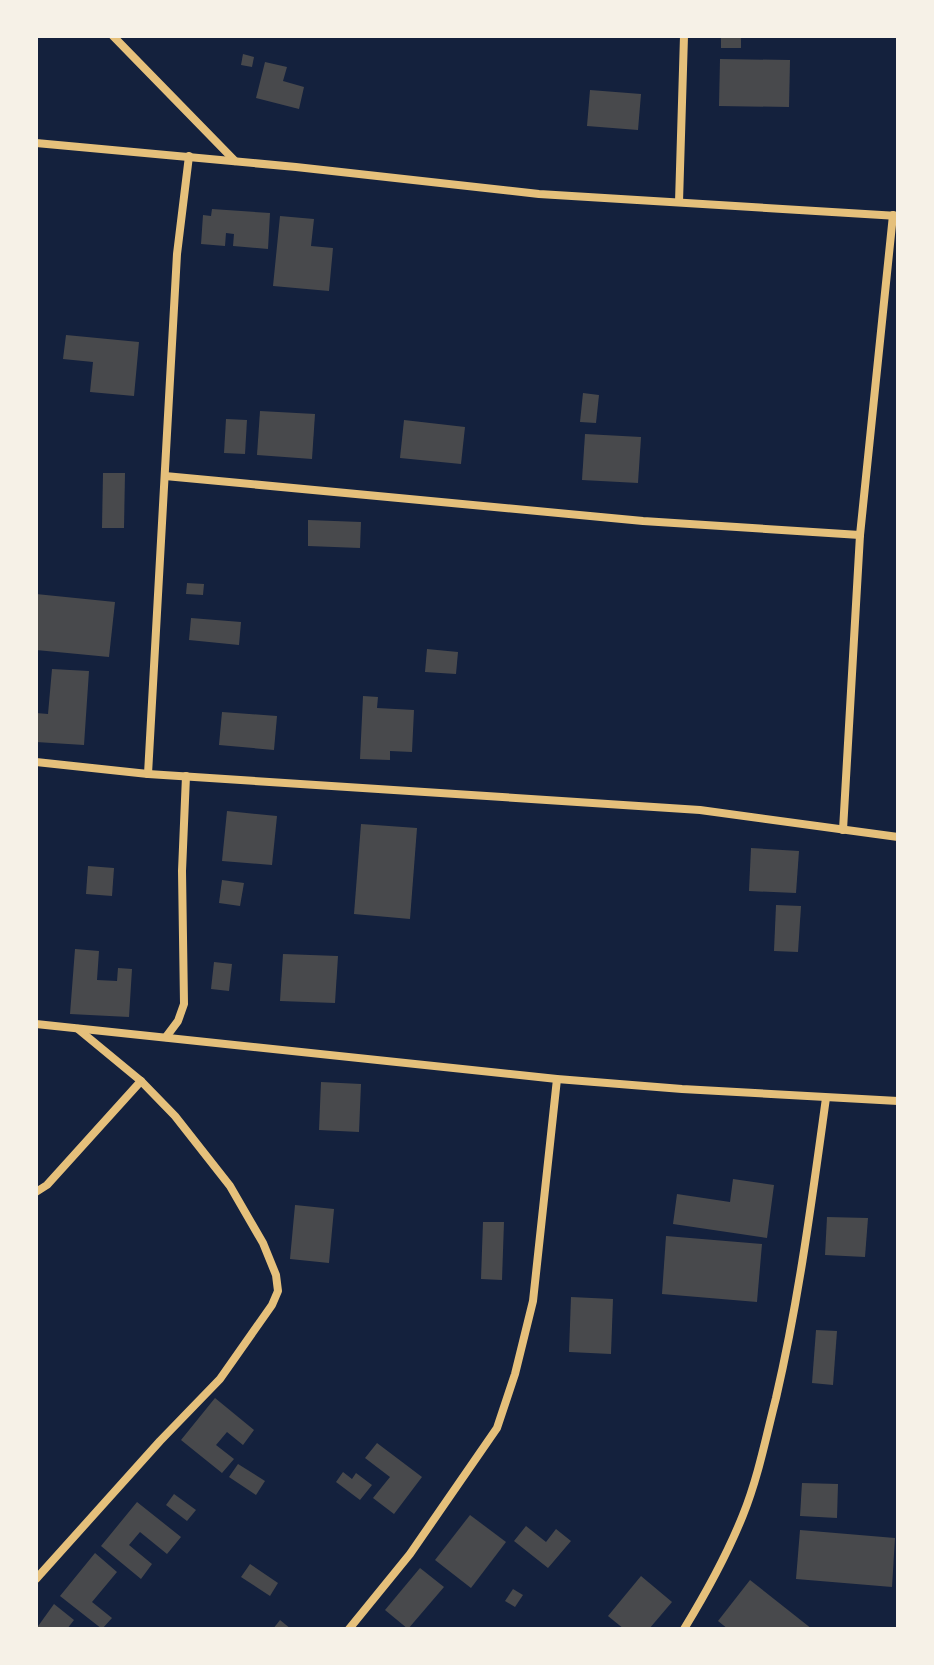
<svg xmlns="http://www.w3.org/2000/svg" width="934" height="1665" font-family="Commissioner,sans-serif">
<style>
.building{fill:#48494c}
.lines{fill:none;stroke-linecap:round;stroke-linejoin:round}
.minor{stroke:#e5c07b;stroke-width:8}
</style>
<rect width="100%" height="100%" fill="#14213d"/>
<!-- building -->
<g class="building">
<rect x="721" y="37" width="20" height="11"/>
<path d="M 243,54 L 254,57 L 252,67 L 241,65 Z"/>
<path d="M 720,59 L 790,60 L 789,107 L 719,106 Z"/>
<path d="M 265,62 L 287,67 L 283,81 L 304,87 L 299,109 L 256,98 Z"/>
<path d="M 590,90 L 641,94 L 638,130 L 587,126 Z"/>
<path d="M 212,209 L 270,213 L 268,249 L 233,246 L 234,234 L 226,233 L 225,246 L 201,244 L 203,215 L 211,216 Z"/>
<path d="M 280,216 L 314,219 L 311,246 L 333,248 L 329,291 L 273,286 Z"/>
<path d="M 66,335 L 139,342 L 134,396 L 90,392 L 93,362 L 63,359 Z"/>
<path d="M 583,393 L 599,395 L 596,423 L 580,422 Z"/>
<path d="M 260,411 L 315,414 L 312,459 L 257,455 Z"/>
<path d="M 226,419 L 247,420 L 245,454 L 224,453 Z"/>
<path d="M 404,420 L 465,427 L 461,464 L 400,458 Z"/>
<path d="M 585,434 L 641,437 L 638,483 L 582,480 Z"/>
<path d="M 103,473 L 125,473 L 124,528 L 102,528 Z"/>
<path d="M 308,520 L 361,522 L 360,548 L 308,546 Z"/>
<path d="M 187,583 L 204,584 L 203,595 L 186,594 Z"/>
<path d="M 36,594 L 115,602 L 109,657 L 36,650 Z"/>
<path d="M 191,618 L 241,622 L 239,645 L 189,640 Z"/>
<path d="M 427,649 L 458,652 L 456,674 L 425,672 Z"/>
<path d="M 52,669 L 89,671 L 84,745 L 36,742 L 36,713 L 48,714 Z"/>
<path d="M 363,696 L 378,697 L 377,708 L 414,710 L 412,752 L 390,751 L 390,760 L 360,759 Z"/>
<path d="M 222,712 L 277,716 L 274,750 L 219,745 Z"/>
<path d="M 227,811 L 277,816 L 272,865 L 222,861 Z"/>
<path d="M 361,824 L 417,828 L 410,919 L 354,914 Z"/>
<path d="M 751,848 L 799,851 L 796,893 L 749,891 Z"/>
<path d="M 88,866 L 114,868 L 112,896 L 86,894 Z"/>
<path d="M 222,880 L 244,883 L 240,906 L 219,903 Z"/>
<path d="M 776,905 L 801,906 L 798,952 L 774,951 Z"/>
<path d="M 75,949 L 99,951 L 97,980 L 117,981 L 118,968 L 132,969 L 129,1017 L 70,1014 Z"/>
<path d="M 283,954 L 338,956 L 335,1003 L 280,1001 Z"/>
<path d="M 214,962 L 232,964 L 229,991 L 211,989 Z"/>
<path d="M 321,1082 L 361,1084 L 359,1132 L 319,1130 Z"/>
<path d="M 733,1179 L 774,1185 L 767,1238 L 673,1224 L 677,1194 L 730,1202 Z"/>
<path d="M 295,1205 L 334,1209 L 329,1263 L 290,1259 Z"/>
<path d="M 827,1217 L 868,1218 L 865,1257 L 825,1255 Z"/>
<path d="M 483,1222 L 504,1222 L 502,1280 L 481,1279 Z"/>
<path d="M 666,1236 L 762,1244 L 757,1302 L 662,1294 Z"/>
<path d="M 571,1297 L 613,1299 L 611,1354 L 569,1352 Z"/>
<path d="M 816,1330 L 837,1331 L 833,1385 L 812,1383 Z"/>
<path d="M 215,1398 L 254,1430 L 243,1445 L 227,1432 L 216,1445 L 234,1459 L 222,1473 L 181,1440 Z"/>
<path d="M 377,1443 L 422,1477 L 394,1514 L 373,1498 L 390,1477 L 365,1458 Z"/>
<path d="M 238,1464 L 265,1481 L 256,1495 L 229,1477 Z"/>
<path d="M 343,1472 L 352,1479 L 356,1473 L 372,1485 L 360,1500 L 336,1482 Z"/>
<path d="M 802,1483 L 838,1484 L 837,1518 L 800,1516 Z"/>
<path d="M 174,1494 L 196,1510 L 187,1521 L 166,1505 Z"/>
<path d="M 137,1502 L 181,1537 L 167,1554 L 140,1532 L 129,1545 L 152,1564 L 141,1579 L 101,1546 Z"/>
<path d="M 470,1515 L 506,1542 L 471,1588 L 435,1560 Z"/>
<path d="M 526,1526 L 546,1542 L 556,1529 L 571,1541 L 548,1568 L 514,1541 Z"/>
<path d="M 800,1530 L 895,1538 L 892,1587 L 796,1579 Z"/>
<path d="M 95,1553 L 117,1572 L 92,1602 L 112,1618 L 102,1629 L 60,1596 Z"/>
<path d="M 250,1564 L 278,1583 L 270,1596 L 241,1577 Z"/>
<path d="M 420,1568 L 444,1587 L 408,1629 L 385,1610 Z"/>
<path d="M 641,1576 L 672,1602 L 649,1629 L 624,1629 L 608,1616 Z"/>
<path d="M 750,1580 L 812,1629 L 728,1629 L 718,1621 Z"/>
<path d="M 513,1589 L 523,1595 L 515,1607 L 505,1601 Z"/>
<path d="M 54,1604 L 74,1620 L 67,1629 L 36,1629 Z"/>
<path d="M 280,1620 L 291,1629 L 273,1629 Z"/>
</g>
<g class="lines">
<!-- minor -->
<g class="minor">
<path d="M 113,36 L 235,161"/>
<path d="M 36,143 L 296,167 L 539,194 L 898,216"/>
<path d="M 679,202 L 684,36"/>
<path d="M 165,476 L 643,521 L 860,535"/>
<path d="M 36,762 L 148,774 L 700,810 L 898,837"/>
<path d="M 148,774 L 177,254 L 189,156"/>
<path d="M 843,830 L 860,535 L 893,215"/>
<path d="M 36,1024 L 557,1079 L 682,1089 L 898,1101"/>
<path d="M 166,1037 L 178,1021 L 184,1004 L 182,871 L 186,776"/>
<path d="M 36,1192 L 47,1185 L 141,1081"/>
<path d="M 36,1579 L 160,1441 L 220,1379 L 272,1305 L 278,1291 L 276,1275 L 263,1243 L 230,1186 L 175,1116 L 141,1081 L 78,1029"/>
<path d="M 349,1629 L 410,1554 L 497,1428 L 515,1374 L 533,1301 L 557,1079"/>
<path d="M 684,1629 C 706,1593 727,1555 743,1515 C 758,1478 766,1437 776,1398 C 799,1299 812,1199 826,1098"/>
</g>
</g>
<!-- border -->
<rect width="934" height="1665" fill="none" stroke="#f6f1e7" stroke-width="76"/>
</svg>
